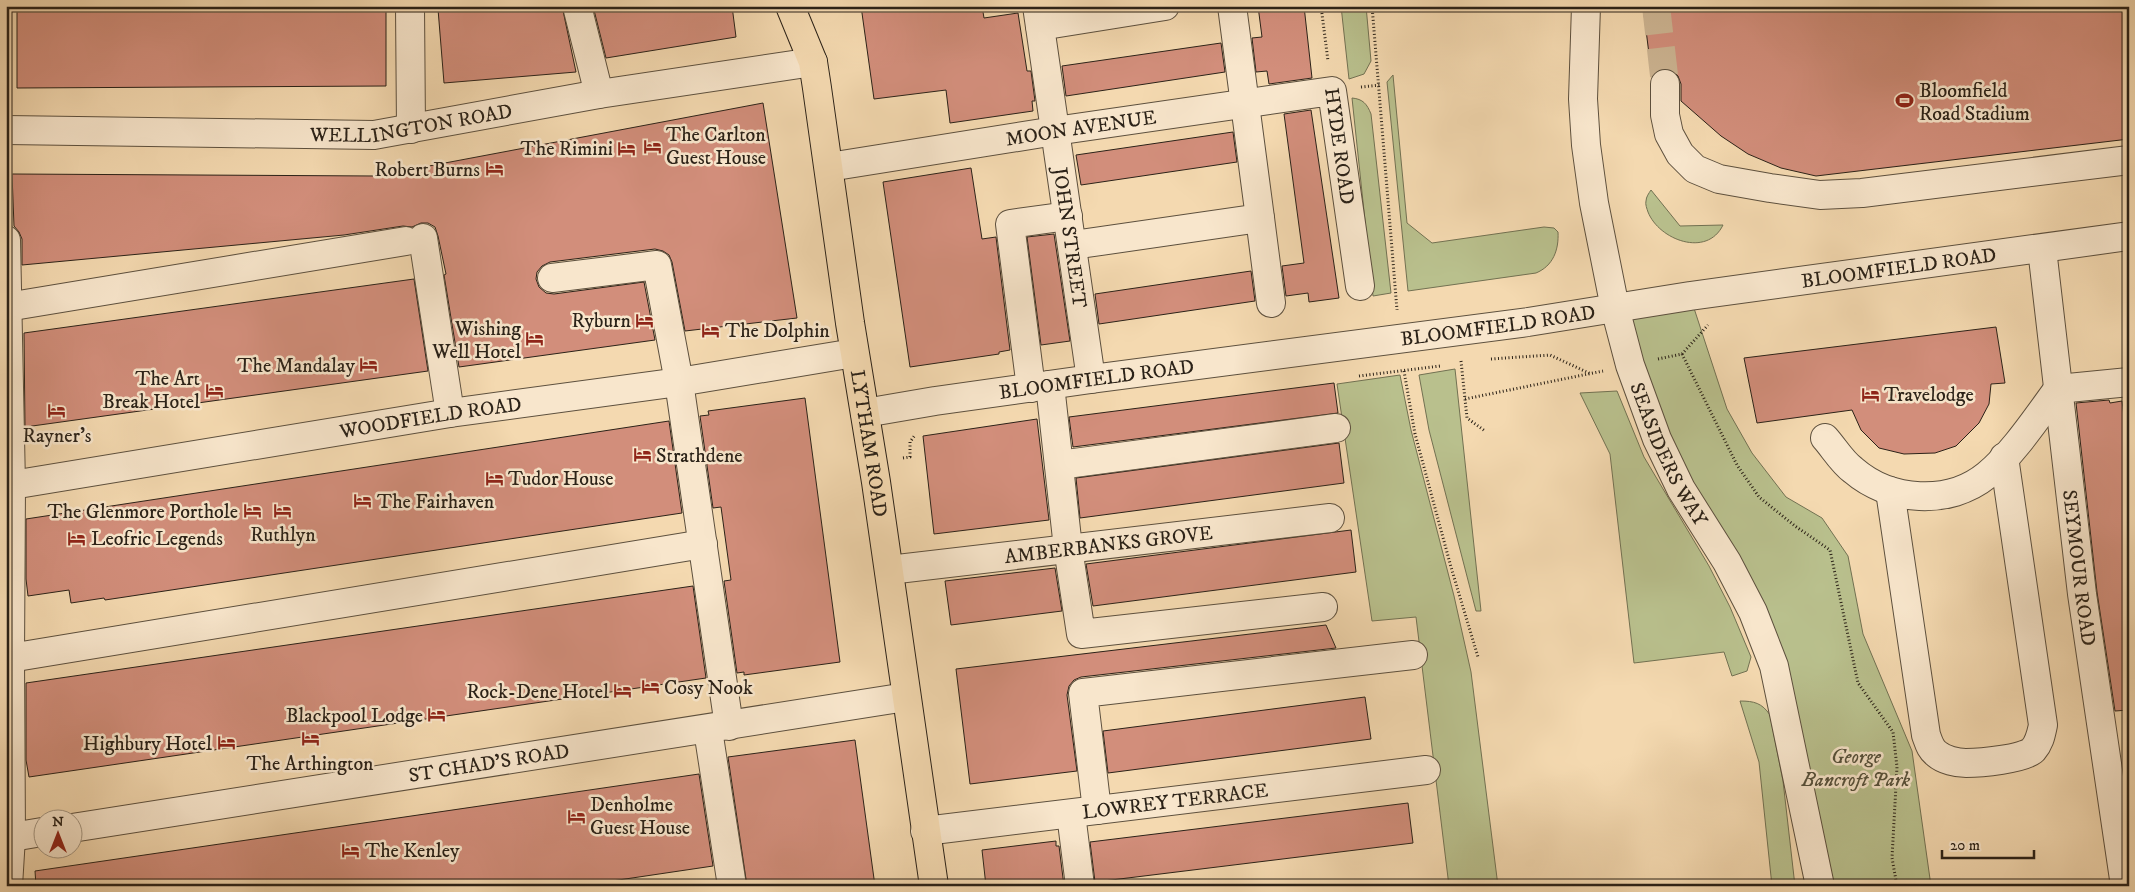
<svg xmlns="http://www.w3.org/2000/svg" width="2135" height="892" font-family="'IM FELL DW Pica',serif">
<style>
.green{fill:#b9c08d;stroke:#727152}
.building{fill:#d28e7b;stroke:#2b2218}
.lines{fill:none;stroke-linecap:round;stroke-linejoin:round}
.minor-tunnel{stroke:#ccb492;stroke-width:28;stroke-dasharray:28 14;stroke-linecap:butt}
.minor-casing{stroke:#5d503e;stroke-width:30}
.major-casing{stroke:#2b2218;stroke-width:30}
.path{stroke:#2b2218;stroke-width:3;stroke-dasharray:1 2.5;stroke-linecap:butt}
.minor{stroke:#f8e6cc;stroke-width:28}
.major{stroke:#f4d9b0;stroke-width:28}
.labels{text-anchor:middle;stroke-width:5;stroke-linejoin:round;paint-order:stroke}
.poi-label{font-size:20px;fill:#2b2218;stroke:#f8e6cc;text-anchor:start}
.street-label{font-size:20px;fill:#2b2218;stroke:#f8e6cc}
.park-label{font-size:20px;font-style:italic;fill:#56513b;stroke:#f8e6cc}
</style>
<rect width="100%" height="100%" fill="#f4d9b0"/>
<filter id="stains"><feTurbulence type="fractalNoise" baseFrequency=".004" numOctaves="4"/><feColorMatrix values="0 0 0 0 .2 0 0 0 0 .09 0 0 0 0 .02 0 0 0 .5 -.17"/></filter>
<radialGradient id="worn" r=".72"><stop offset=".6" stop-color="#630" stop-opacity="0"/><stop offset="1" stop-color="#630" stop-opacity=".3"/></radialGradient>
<!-- green -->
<g class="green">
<path d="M 1341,6 L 1366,6 L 1371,61 L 1364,74 L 1349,79 Z"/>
<path d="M 1393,75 L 1407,223 L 1432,243 L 1544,227 L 1554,228 L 1558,232 C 1559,250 1553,266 1536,273 L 1408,291 L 1387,82 Z"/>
<path d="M 1352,98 C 1363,99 1367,104 1371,114 L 1391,293 L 1373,296 Z"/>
<path d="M 1651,190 L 1680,226 L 1723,225 C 1707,258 1659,240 1648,212 C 1647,209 1645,204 1646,201 C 1646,197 1649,193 1651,190 Z"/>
<path d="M 1690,296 L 1727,409 L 1752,453 L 1786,497 L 1822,518 L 1848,556 L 1863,634 L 1912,751 L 1931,886 L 1820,886 L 1774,666 L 1681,489 L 1615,308 Z"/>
<path d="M 1455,369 L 1481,611 L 1476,611 L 1429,430 L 1419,375 Z"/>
<path d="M 1400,375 L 1411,430 L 1454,596 L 1471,672 L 1498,886 L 1449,886 L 1416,617 L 1372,621 L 1337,384 Z"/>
<path d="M 1617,391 L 1644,457 L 1709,566 L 1730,607 L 1751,657 L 1747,671 L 1732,676 L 1724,652 L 1634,663 L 1610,454 L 1580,393 Z"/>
<path d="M 1740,701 C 1754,701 1762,703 1770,715 L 1783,781 L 1795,886 L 1772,886 L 1759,762 Z"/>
</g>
<!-- building -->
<g class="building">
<path d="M 17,6 L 386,6 L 386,86 L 17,88 Z"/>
<path d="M 468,6 L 562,6 L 576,72 L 444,83 L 438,9 Z"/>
<path d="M 593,6 L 732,6 L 736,37 L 606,58 Z"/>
<path d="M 861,6 L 982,6 L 984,18 L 1018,13 L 1027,71 L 1031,71 L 1035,101 L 1032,101 L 1033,111 L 950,123 L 946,90 L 874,99 Z"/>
<path d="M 1258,6 L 1304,6 L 1312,78 L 1269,84 L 1267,71 L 1256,72 L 1252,38 L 1262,37 Z"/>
<path d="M 1643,6 L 2129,6 L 2129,139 L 1816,176 L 1781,168 L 1748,154 L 1721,136 L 1681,101 L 1681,84 L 1678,76 L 1672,70 L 1665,68 L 1657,71 L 1650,62 Z"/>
<path d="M 1221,43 L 1225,72 L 1066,96 L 1062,66 Z"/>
<path d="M 763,103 L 797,318 L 685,331 L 672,262 L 669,255 L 663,251 L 655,249 L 550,262 L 542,266 L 537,272 L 536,279 L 539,287 L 546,293 L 554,294 L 644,282 L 655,340 L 459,367 L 444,275 L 446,274 L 438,236 L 435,227 L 428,223 L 421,223 L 412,227 L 403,226 L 344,235 L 22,265 L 22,239 L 19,232 L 14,226 L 12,174 L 376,176 Z"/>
<path d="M 1311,110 L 1339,298 L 1309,302 L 1308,293 L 1286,296 L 1282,266 L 1304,263 L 1284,114 Z"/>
<path d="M 1233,132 L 1237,162 L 1081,185 L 1076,155 Z"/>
<path d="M 971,168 L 982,239 L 996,237 L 1010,350 L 999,352 L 999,354 L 910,367 L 883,182 Z"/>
<path d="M 1054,234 L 1070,341 L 1041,345 L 1027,237 Z"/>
<path d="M 1251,271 L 1255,301 L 1099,324 L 1095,294 Z"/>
<path d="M 414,279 L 428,371 L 25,427 L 24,333 Z"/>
<path d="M 1996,327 L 2005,383 L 1991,384 L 1989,404 L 1979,423 L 1956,446 L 1935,453 L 1904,454 L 1879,448 L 1861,430 L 1852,410 L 1757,423 L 1744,358 Z"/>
<path d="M 1334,383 L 1338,413 L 1073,447 L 1069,417 Z"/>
<path d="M 805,398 L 840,662 L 744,675 L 744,672 L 737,673 L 724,581 L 731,580 L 721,507 L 713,508 L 700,416 L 709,415 L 708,411 Z"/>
<path d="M 2109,400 L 2110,403 L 2122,401 L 2129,456 L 2129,710 L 2115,711 L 2097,592 L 2076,403 Z"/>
<path d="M 1037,419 L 1049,520 L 934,534 L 923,436 Z"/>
<path d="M 669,421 L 682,513 L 105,600 L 104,598 L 71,603 L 69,590 L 28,596 L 26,579 L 26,519 Z"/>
<path d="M 1339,443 L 1344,483 L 1080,518 L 1076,478 Z"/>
<path d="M 1351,530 L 1356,572 L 1093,606 L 1086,564 Z"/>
<path d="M 1055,568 L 1062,611 L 951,625 L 945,581 Z"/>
<path d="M 693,586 L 706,678 L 29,777 L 26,760 L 26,683 Z"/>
<path d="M 1326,625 L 1336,648 L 1081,677 L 1074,680 L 1069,686 L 1067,695 L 1077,771 L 970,784 L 956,669 Z"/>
<path d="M 1365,697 L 1371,739 L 1108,773 L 1103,731 Z"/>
<path d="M 855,740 L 875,886 L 747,886 L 728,757 Z"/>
<path d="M 699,774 L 713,866 L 578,886 L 36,886 L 35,871 Z"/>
<path d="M 1408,803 L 1413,843 L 1095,882 L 1090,842 Z"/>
<path d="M 1056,841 L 1056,846 L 1059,846 L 1064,886 L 986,886 L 982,850 Z"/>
</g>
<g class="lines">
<!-- minor-tunnel -->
<path class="minor-tunnel" d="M 1656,6 L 1665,84"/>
<defs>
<g id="minor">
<path d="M 410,6 L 411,129"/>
<path d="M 577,6 L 599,94"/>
<path id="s1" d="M 1037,6 L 1091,379"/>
<path id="s2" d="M 1586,6 L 1583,99 L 1586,145 L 1594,203 L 1615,308 L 1630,365 L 1657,439 L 1681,489 L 1727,562 L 1753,612 L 1774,666 L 1820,886"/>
<path d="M 1040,26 L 1165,6"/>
<path d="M 1665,84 L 1665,115 L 1669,134 L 1680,154 L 1695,169 L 1719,179 L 1770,188 L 1820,195 L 1862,193 L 2129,160"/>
<path id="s3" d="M 6,130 L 374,135 L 599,94 L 813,62"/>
<path id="s4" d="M 829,167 L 1055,131 L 1332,91 L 1360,286"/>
<path d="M 1260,218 L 1271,303"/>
<path d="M 423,238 L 450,413"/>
<path d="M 6,240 L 11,485 L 10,658 L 11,837 L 8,886"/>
<path d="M 1073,245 L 1260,218 L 1232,6"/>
<path id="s5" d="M 2042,249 L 2082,594 L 2125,886"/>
<path d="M 552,278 L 657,265 L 679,382 L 729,726"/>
<path d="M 7,307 L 406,241"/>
<path d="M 1050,385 L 1068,548 L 1081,634 L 1323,607"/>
<path d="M 1031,388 L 1010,224 L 1068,216"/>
<path id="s6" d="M 865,413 L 935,401 L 1091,379 L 1528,322 L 1690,296 L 2129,236"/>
<path d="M 1825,438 C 1834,448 1842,462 1853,470 C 1890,502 1949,506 1987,475 C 2013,454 2038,416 2058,389 L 2129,382"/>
<path d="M 1059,465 L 1336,428"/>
<path id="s7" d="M 6,486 L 450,413 L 679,382 L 854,353"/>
<path d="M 1890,491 L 1926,735 C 1929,743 1930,749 1937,754 C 1944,760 1957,763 1966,763 C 1980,763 2024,759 2033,750 C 2040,742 2041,734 2043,725 L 2004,457"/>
<path id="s8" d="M 889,570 L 1330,518"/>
<path d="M 10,658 L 703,544"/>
<path d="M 708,730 L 732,886"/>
<path d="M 1097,810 L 1083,693 L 1413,655"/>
<path d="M 1071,814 L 1080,886"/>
<path id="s9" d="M 72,828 L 906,697"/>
<path id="s10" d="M 925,831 L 1426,770"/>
<path d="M 6,838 L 42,832"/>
</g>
<g id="major">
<path id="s11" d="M 790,6 L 813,62 L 817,88 L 850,323 L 876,482 L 934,886"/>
</g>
</defs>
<!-- minor casing -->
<use href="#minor" class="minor-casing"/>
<!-- major casing -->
<use href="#major" class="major-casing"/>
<!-- path -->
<g class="path">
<path d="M 1321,6 L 1328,61"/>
<path d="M 1372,6 L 1397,310"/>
<path d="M 1361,87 L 1380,85"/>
<path d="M 1682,354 L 1737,465 L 1759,497 L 1795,526 L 1830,550 L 1858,683 L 1893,732 L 1897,767 L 1892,858 L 1897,886"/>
<path d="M 1491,359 L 1550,355 L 1591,374"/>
<path d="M 1658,359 L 1682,354 L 1708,325"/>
<path d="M 1461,361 L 1467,418 L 1485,431"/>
<path d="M 1404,371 L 1415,434 L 1451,567 L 1478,657"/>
<path d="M 1359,376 L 1440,366"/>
<path d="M 1465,399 L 1603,371"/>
<path d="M 903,458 L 910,457 L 910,442 L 915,435"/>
</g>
<!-- minor -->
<use href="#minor" class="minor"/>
<!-- major -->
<use href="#major" class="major"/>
</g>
<!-- icons -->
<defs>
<symbol id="stadium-bare" viewBox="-9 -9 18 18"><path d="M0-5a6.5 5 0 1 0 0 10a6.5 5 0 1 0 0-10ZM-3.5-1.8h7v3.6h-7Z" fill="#8f2418" stroke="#f8e6cc" stroke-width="2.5" paint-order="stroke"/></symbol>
<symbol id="hotel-bare" viewBox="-9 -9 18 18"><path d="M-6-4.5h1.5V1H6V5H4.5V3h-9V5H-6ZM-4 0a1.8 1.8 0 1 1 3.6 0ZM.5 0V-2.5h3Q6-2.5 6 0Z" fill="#8f2418" stroke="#f8e6cc" stroke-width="2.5" paint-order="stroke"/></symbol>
</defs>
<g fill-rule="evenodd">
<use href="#stadium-bare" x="1892" y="88" width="25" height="25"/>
<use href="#hotel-bare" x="640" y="134" width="25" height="25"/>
<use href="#hotel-bare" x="614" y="136" width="25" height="25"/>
<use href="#hotel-bare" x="482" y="156" width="25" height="25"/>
<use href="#hotel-bare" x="632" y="308" width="25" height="25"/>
<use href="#hotel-bare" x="698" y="318" width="25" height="25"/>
<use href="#hotel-bare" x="522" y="326" width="25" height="25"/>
<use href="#hotel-bare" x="356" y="352" width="25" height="25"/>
<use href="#hotel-bare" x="202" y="378" width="25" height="25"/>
<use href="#hotel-bare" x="1858" y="382" width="25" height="25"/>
<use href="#hotel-bare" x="44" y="398" width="25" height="25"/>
<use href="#hotel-bare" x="630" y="442" width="25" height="25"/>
<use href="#hotel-bare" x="482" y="466" width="25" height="25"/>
<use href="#hotel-bare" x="350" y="488" width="25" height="25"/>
<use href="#hotel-bare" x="270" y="498" width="25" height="25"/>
<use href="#hotel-bare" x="240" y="498" width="25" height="25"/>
<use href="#hotel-bare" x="64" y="526" width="25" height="25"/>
<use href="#hotel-bare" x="638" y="674" width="25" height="25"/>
<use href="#hotel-bare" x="610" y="678" width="25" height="25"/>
<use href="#hotel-bare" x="424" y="702" width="25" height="25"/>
<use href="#hotel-bare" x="298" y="726" width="25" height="25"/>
<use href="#hotel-bare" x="214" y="730" width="25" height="25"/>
<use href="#hotel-bare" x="564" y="804" width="25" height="25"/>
<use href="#hotel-bare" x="338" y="838" width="25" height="25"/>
</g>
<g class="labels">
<!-- poi labels -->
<g class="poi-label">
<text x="1919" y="97">Bloomfield<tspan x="1919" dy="23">Road Stadium</tspan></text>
<text x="666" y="141">The Carlton<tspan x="666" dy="23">Guest House</tspan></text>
<text x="613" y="155" text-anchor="end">The Rimini</text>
<text x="480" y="176" text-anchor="end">Robert Burns</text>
<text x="631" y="327" text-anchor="end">Ryburn</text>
<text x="521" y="335" text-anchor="end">Wishing<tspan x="521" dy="23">Well Hotel</tspan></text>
<text x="725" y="337">The Dolphin</text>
<text x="355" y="372" text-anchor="end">The Mandalay</text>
<text x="200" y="385" text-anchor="end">The Art<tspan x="200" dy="23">Break Hotel</tspan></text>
<text x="1884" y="401">Travelodge</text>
<text x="57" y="442" text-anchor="middle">Rayner's</text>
<text x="656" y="462">Strathdene</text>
<text x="508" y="485">Tudor House</text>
<text x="377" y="508">The Fairhaven</text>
<text x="238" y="518" text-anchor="end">The Glenmore Porthole</text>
<text x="283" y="541" text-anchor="middle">Ruthlyn</text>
<text x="91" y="545">Leofric Legends</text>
<text x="664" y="694">Cosy Nook</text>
<text x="609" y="698" text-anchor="end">Rock-Dene Hotel</text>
<text x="423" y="722" text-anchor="end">Blackpool Lodge</text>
<text x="212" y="750" text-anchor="end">Highbury Hotel</text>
<text x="310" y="770" text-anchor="middle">The Arthington</text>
<text x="590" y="811">Denholme<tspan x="590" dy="23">Guest House</tspan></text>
<text x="365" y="857">The Kenley</text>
</g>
<!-- street labels -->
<g class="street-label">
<text dy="7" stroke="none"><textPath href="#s3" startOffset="406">WELLINGTON ROAD</textPath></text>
<text dy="7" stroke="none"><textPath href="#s4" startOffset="255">MOON AVENUE</textPath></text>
<text transform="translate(1340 146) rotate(82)" y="7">HYDE ROAD</text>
<text dy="7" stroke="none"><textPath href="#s1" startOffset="234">JOHN STREET</textPath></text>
<text dy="7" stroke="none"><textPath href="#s6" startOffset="1044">BLOOMFIELD ROAD</textPath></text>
<text dy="7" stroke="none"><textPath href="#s6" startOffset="639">BLOOMFIELD ROAD</textPath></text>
<text dy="7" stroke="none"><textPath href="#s6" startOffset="234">BLOOMFIELD ROAD</textPath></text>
<text dy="7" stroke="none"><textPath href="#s7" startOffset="430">WOODFIELD ROAD</textPath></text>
<text dy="7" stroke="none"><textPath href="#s11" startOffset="446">LYTHAM ROAD</textPath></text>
<text dy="7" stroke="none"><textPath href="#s2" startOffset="461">SEASIDERS WAY</textPath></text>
<text dy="7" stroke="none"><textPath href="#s8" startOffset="221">AMBERBANKS GROVE</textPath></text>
<text dy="7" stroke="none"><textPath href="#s5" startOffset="321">SEYMOUR ROAD</textPath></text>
<text dy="7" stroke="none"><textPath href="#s9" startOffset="422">ST CHAD'S ROAD</textPath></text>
<text dy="7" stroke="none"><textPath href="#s10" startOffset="252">LOWREY TERRACE</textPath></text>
</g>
<!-- park labels -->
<g class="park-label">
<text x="1856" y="763">George<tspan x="1856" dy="23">Bancroft Park</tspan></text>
</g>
</g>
<!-- margin -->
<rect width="2135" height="892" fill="none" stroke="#f4d9b0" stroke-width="25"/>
<rect x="8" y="8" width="2120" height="877" fill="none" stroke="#2b2218" stroke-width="2.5"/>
<rect x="12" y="12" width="2110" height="867" fill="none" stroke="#2b2218"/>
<!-- north arrow -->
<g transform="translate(58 834)"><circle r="24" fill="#f8e6cc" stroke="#a69884"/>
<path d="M0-4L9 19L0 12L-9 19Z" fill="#8f2418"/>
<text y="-8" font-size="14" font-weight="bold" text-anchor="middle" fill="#2b2218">N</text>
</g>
<!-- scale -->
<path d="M1942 850v8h92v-8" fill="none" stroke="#2b2218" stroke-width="2.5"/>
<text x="1950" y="850" font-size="15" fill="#2b2218" stroke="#f8e6cc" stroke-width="4" paint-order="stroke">20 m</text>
<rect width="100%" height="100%" filter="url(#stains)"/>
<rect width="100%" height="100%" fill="url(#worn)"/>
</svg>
